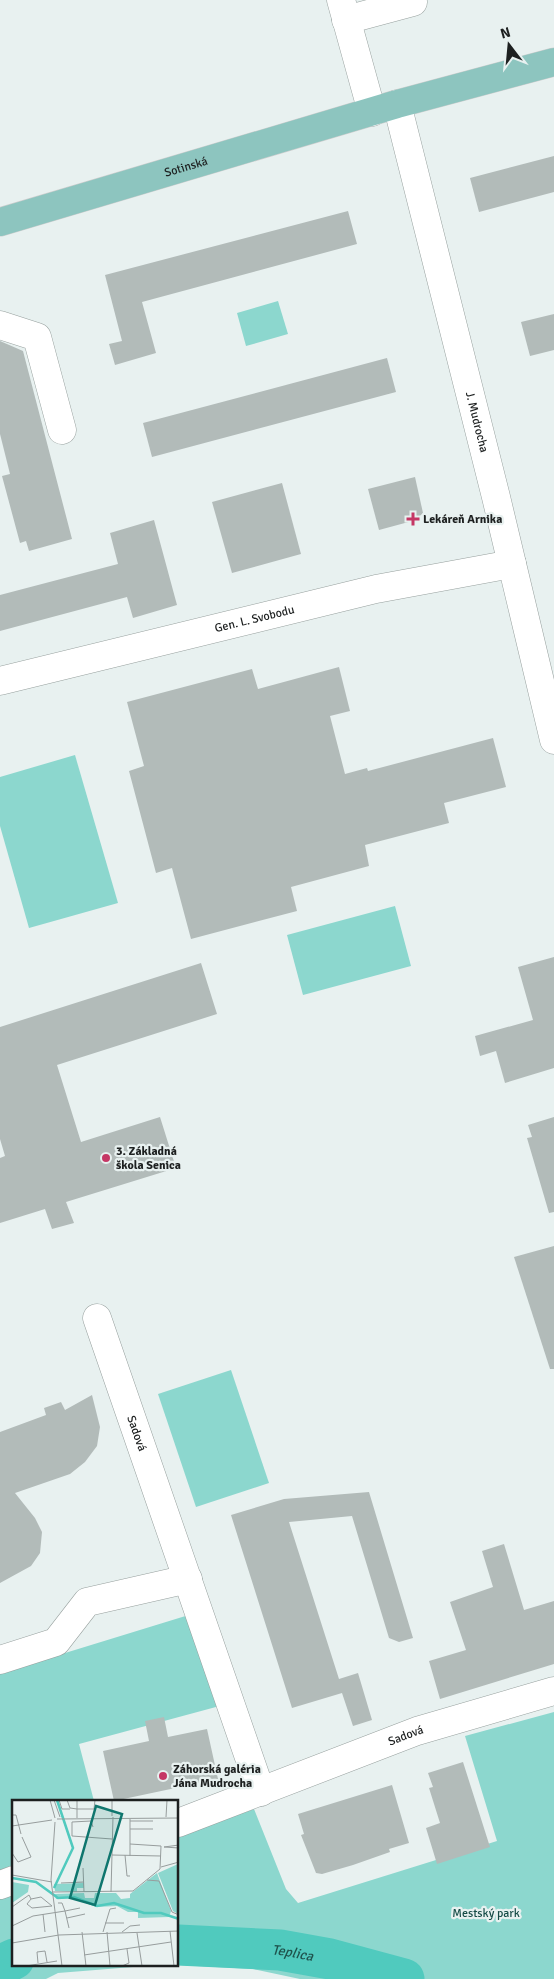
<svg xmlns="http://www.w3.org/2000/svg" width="554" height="1979" font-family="Signika,sans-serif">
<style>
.green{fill:#8cd7ce}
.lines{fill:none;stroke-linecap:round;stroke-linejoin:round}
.river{stroke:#50cabe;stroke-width:41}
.building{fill:#b2bbb9}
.minor-casing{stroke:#97a09e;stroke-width:29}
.major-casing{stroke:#cdcece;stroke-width:29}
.minor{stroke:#fff;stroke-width:28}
.major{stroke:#8dc5bf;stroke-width:28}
.poi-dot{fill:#c53765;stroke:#e8f1f0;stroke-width:2}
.labels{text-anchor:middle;stroke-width:4.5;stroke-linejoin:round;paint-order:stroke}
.street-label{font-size:12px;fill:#1d2020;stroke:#e8f1f0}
.poi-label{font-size:12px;font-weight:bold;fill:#1d2020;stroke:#e8f1f0;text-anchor:start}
.park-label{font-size:12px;fill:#174c47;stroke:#e8f1f0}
.water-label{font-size:14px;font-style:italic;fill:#1f534d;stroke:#e8f1f0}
.inset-river{fill:none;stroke:#50cabe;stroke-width:2.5}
.inset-road{fill:none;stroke:#979d9d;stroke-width:1}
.view{fill:#0f766e;fill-opacity:0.15;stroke:#0f766e;stroke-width:2.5}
.inset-edge{fill:none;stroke:#1d2020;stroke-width:2.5}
</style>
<rect width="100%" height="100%" fill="#e8f1f0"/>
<!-- green -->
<g class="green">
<path d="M 278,301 L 288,334 L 246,346 L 237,313 Z"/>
<path d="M 75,755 L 118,903 L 29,928 L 0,826 L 0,777 Z"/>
<path d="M 395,906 L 411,966 L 303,995 L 287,935 Z"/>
<path d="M 231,1370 L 269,1483 L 196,1507 L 158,1394 Z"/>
<path d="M 192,1614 L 227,1704 L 79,1744 L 94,1801 L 14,1802 L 14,1865 L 0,1870 L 0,1673 Z"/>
<path d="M 554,1712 L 554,1979 L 300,1979 L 253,1969 L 178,1965 L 178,1836 L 254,1809 L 286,1889 L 298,1903 L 497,1841 L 465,1736 Z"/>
<path d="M 14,1894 L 14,1965 L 158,1965 L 58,1973 L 46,1979 L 0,1979 L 0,1899 Z"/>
</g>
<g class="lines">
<!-- river -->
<g class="river">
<path id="s1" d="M 178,1945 L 280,1950 L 330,1959 L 404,1979"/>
<path d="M 0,1966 L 14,1959"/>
</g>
</g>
<!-- building -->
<g class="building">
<path d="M 554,156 L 554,192 L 479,212 L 470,178 Z"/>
<path d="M 348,211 L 357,244 L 142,302 L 156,353 L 115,365 L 109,344 L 122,341 L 105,275 Z"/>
<path d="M 554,314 L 554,350 L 530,356 L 521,322 Z"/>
<path d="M 0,341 L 23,351 L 72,539 L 29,551 L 26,541 L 20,543 L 2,476 L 10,474 L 0,434 Z"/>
<path d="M 387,358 L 396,392 L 152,457 L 143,423 Z"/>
<path d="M 415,477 L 423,513 L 416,520 L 379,530 L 368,489 Z"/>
<path d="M 282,483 L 301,554 L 232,573 L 212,502 Z"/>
<path d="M 154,520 L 177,605 L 133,618 L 127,597 L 0,631 L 0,595 L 118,564 L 110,533 Z"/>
<path d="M 339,667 L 350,711 L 330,716 L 345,774 L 367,768 L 368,771 L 493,738 L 506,787 L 444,803 L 449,823 L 365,845 L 369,866 L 291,887 L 297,911 L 191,939 L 172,868 L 156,873 L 129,771 L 144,766 L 127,702 L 252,669 L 258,689 Z"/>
<path d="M 554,957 L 554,1068 L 505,1083 L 496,1051 L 480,1056 L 475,1036 L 533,1020 L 518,967 Z"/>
<path d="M 201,963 L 217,1014 L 57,1065 L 81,1142 L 160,1117 L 176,1168 L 66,1202 L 74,1223 L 52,1229 L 45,1209 L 0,1223 L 0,1158 L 5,1156 L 0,1139 L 0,1027 Z"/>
<path d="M 554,1117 L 554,1212 L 549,1213 L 527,1138 L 532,1137 L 528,1125 Z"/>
<path d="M 554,1246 L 554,1369 L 550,1369 L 514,1257 Z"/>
<path d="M 92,1395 L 100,1427 L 97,1446 L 85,1462 L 70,1474 L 15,1493 L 35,1518 L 42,1532 L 40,1553 L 31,1566 L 0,1583 L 0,1432 L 46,1415 L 44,1408 L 61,1402 L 65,1410 Z"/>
<path d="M 369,1492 L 413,1638 L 399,1642 L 389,1638 L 352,1516 L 289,1522 L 339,1679 L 358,1673 L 372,1720 L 353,1726 L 342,1693 L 292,1708 L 231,1515 L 284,1499 Z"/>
<path d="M 504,1544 L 524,1610 L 554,1601 L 554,1664 L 440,1699 L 429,1661 L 466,1650 L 450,1602 L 493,1587 L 482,1551 Z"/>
<path d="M 164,1717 L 168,1737 L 207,1729 L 218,1779 L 114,1801 L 103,1751 L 149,1741 L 145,1721 Z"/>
<path d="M 463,1762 L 490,1847 L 437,1864 L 426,1828 L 440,1823 L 429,1788 L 433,1787 L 428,1773 Z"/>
<path d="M 392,1785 L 409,1843 L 389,1849 L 390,1852 L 353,1865 L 322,1874 L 316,1873 L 301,1835 L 304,1834 L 298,1814 Z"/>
</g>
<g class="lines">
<defs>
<g id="minor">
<path d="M 341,0 L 372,112"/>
<path d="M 346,20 L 413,2"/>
<path id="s2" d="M 397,104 L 496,497 L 554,740"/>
<path d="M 0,325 L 37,337 L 62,430"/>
<path id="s3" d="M 0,681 L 376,589 L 512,564"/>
<path id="s4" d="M 97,1318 L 261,1792"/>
<path d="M 0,1660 L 56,1642 L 87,1602 L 188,1579"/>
<path id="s5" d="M 178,1823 L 417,1731 L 554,1691"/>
<path d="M 0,1885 L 14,1880"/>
</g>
<g id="major">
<path id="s6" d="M 0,222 L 397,104 L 554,62"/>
</g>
</defs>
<!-- minor casing -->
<use href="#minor" class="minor-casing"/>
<!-- major casing -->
<use href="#major" class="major-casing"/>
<!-- minor -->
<use href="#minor" class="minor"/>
<!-- major -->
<use href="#major" class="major"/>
</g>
<!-- markers -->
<g class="poi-dot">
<path d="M410.5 511.5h5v5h5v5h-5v5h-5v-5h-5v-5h5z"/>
<circle cx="106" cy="1158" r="5"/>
<circle cx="163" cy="1776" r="5"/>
</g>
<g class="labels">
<!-- street labels -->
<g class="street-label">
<text dy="4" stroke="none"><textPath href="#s6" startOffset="194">Sotinská</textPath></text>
<text dy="4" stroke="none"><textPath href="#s2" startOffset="328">J. Mudrocha</textPath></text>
<text dy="4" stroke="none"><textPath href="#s3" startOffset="262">Gen. L. Svobodu</textPath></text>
<text dy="4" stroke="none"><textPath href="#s4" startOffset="122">Sadová</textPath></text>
<text dy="4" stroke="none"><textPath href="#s5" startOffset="244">Sadová</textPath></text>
</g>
<!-- poi labels -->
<g class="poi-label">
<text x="423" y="523">Lekáreň Arnika</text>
<text x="116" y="1155">3. Základná<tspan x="116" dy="14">škola Senica</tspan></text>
<text x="173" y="1773">Záhorská galéria<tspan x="173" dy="14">Jána Mudrocha</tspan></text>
</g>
<!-- park labels -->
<g class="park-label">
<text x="486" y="1917">Mestský park</text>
</g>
<!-- water labels -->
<g class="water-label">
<text dy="5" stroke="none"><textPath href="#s1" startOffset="115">Teplica</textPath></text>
</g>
</g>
<!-- overview -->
<g transform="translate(12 1800)">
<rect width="166" height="166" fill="#e8f1f0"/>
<path d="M 166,64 L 166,114 L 161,111 L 146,73 ZM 145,73 L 159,111 L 157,117 L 126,118 L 126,112 L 116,112 L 105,106 L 84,107 L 61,98 L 44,99 L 43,94 L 72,93 L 73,98 L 82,98 L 83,93 L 104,93 L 109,99 L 118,98 L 118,94 ZM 0,82 L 17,85 L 16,92 L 0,103 ZM 72,83 L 72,88 L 65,88 L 65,92 L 43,91 L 42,84 Z" fill="#8cd7ce"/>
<path class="inset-river" d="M 0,78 L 24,82 L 46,98 L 62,97 L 85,106 L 102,103 L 132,113 L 149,113 L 167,119M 42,88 L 61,48 L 45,0"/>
<path class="inset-road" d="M 38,0 L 43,18M 42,0 L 48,17M 47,0 L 50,9 L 58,9M 55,0 L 58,8 L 65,9 L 82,9 L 83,0M 65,0 L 65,18M 0,15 L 4,15 L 9,34M 100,16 L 100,0M 154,17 L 155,0M 45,19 L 167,18M 118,19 L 118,56M 118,21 L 141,21M 43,22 L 39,80 L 50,166M 0,26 L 40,20M 81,27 L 79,21 L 60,22 L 60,36 L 100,39M 118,29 L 141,29M 167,45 L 152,47 L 167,48M 0,53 L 6,62 L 19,57 L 10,37M 100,55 L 149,56M 113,55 L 115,76 L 118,76M 149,67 L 167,62M 71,68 L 72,92M 0,75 L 40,82M 135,80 L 147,81 L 160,112 L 167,115M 49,83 L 72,82M 41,92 L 121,91 L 148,69 L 149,46 L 118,44M 99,92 L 101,17M 29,97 L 40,106 L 20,108 L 15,104 L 19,99 ZM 46,103 L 50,103 L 53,111 L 68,108M 0,107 L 17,95 L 19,99M 31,114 L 33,132M 55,118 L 73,114M 93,123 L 112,123M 0,126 L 21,116 L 53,111 L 57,128M 158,131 L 162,166M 70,132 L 74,166M 91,132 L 98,109 L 104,108M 95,132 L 98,166M 110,132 L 118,126 L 128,125M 125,133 L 130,166M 47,135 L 167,131M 0,143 L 47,135M 72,155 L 159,142M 26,163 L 25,152 L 33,151 L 35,162M 14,166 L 45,161M 110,166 L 117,163 L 115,149"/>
<path class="view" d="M 84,6 L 110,14 L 83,105 L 58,98 Z"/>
<rect width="166" height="166" class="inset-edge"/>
</g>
<!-- north arrow -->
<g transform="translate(509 45) rotate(344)" stroke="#e8f1f0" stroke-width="4" paint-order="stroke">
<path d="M0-4L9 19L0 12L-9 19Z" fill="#1d2020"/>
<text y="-8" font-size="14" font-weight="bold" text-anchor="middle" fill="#1d2020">N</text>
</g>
</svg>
